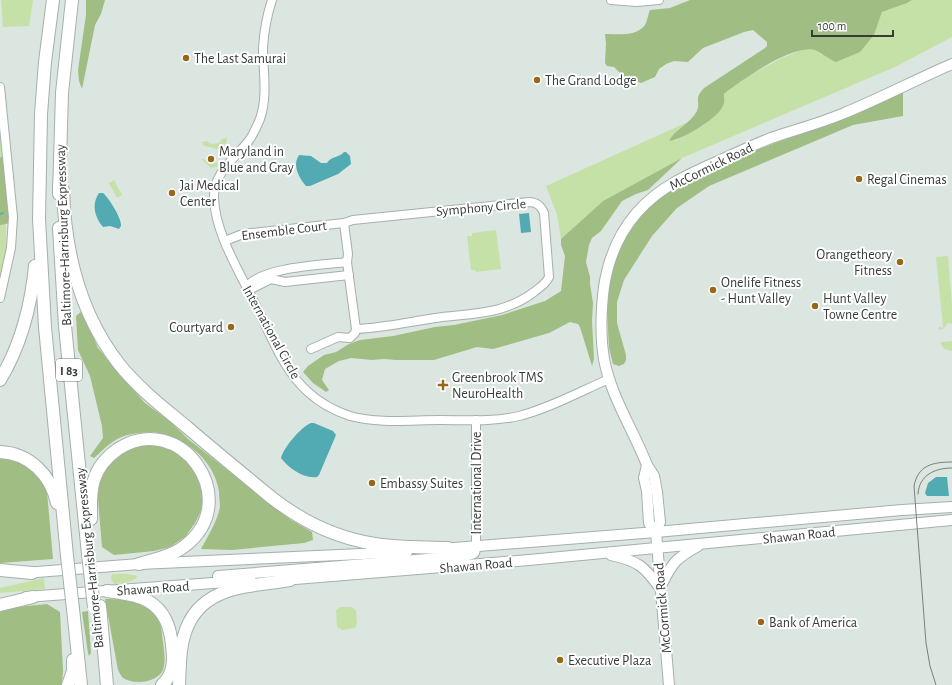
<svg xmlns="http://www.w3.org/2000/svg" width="952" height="685" font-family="'Alegreya Sans',sans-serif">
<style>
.green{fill:#c5e1a8}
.forest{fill:#a0bd83}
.water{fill:#52abb2}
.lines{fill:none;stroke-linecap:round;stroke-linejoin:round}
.stream{stroke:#52abb2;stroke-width:1.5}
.minor-casing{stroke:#a5b0ab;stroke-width:10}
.major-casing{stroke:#a5b0ab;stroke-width:12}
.highway-casing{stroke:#a5b0ab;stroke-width:14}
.minor{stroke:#fff;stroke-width:8}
.major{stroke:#fff;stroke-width:10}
.highway{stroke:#fff;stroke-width:12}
.tram{stroke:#78807d;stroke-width:1}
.highway-bridge-casing{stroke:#a5b0ab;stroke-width:14;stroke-linecap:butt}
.highway-bridge{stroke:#fff;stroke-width:12}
.poi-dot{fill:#976819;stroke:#fff;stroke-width:1.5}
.labels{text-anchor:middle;stroke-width:4;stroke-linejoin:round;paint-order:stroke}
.shield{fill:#fff;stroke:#737675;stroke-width:1}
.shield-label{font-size:13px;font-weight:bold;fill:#373c3a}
.poi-label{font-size:14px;fill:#373c3a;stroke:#fff;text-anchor:start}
.street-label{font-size:14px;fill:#373c3a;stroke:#fff}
</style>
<rect width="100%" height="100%" fill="#dbe6e1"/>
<!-- green -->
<g class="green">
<path d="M 1,0 L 33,0 L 29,26 L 3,27 Z"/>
<path d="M 912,0 L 952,0 L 952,37 L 895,67 L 682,158 L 603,201 L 561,239 L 557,215 L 546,186 L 690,121 L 672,136 L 675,141 L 704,125 L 724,105 L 724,94 L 748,76 L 782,58 L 804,49 L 816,50 L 822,55 L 874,35 L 882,12 L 907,3 Z"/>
<path d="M 0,123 L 8,207 L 5,213 L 7,253 L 0,285 Z"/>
<path d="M 227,138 L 226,144 L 218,149 L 204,146 L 202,142 L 207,141 L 211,144 L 219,143 L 222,139 Z"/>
<path d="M 201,159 L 204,159 L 209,164 L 217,163 L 218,166 L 216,167 L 211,168 Z"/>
<path d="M 114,180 L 122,195 L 117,198 L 109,183 Z"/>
<path d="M 496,230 L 501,269 L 476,272 L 475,270 L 471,270 L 467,236 L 472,236 L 472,233 Z"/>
<path d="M 948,256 L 952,304 L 952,324 L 948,323 L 943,329 L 939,330 L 939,326 L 942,328 L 943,327 L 936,257 Z"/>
<path d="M 952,341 L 952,351 L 944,349 L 941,344 L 941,342 Z"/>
<path d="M 112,574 L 127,574 L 138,576 C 133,583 122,583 114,584 L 111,579 Z"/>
<path d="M 44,578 L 45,589 L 0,593 L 0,588 Z"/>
<path d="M 341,607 L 352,607 L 356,610 L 357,624 L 355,628 L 342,630 L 337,627 L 336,610 Z"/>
</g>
<!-- forest -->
<g class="forest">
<path d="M 86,0 L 105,0 L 101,14 L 95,25 L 82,89 L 79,81 L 78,70 L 86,15 Z"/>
<path d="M 690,0 L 912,0 L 907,3 L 882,12 L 874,35 L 860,52 L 836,62 C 831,60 818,51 815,50 C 792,44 742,80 724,94 C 724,97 725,103 723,106 C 717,119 682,140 669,141 C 675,129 690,124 697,111 C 701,100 693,100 704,88 L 765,48 L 767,46 L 767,42 L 753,30 L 744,32 L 703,48 L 688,62 L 674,61 L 666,64 L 659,69 L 655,77 L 641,83 L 625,78 L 614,67 L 607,66 L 605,63 L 606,44 L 605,34 C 617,34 636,37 645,25 C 647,22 648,15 650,10 L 670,8 Z"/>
<path d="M 903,91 L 903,116 L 853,125 L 709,186 L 677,208 L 652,236 L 624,280 L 617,302 L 617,323 L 626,355 L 626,360 L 624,364 L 619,366 L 613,364 L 609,348 L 607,312 L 610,276 L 618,248 L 638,217 L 661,195 L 723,163 L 861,110 Z"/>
<path d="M 5,155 L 11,223 L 0,225 L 0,158 Z"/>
<path d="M 682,158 L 648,190 L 636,194 L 622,201 L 601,231 L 592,238 L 589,245 L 586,262 L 590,277 L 590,284 L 593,303 L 592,321 L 594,359 L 592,366 L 580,327 L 578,324 L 570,322 L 549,333 L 493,349 L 477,347 L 434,360 L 396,360 L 384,359 L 372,360 L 351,358 L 339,361 L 325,369 L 322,380 L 329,390 L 326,392 L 313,383 L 303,372 L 308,366 L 324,355 L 336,352 L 349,344 L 360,340 L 393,336 L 435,327 L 454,325 L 502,315 L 545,301 L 561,291 L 565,256 L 561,245 L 561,239 L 603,201 Z"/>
<path d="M 82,311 L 98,348 L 145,403 L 171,422 L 188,439 L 291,520 L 312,532 L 313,540 L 304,543 L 232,550 L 201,549 C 208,536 217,522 220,507 C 220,503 219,497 219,492 C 215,460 184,436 153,432 C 147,432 138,433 132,434 C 116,436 105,448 94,458 L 90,456 L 103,438 L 102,426 L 90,376 L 78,350 L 76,316 Z"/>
<path d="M 142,444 L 168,446 L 191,464 L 201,484 L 203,498 L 201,511 L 195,523 L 185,537 L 170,547 L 154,551 L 114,555 L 102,547 L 97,488 L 102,472 L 118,453 Z"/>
<path d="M 0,455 L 21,460 L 40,476 L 47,492 L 53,559 L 0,563 Z"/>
<path d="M 105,599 C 127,599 151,601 160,624 C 162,629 162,637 163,642 C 164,652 166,661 163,670 C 157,683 134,685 123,678 C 121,676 119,672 118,670 Z"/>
<path d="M 47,604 L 60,612 L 63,671 L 62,685 L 0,685 L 0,610 L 7,608 Z"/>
<path d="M 88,611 L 91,653 L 89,656 L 88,653 L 82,612 Z"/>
</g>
<!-- water -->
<g class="water">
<path d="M 344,152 L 346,152 L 350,156 L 351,164 L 338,174 L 310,186 L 306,186 C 299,178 292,165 299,155 L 311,156 L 321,163 L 327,163 C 331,156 339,158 344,152 Z"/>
<path d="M 99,193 L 103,193 C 109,198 122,219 121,226 L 119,229 L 110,226 L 103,227 C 95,217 91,205 99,193 Z"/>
<path d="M 529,213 L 531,232 L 521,233 L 519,214 Z"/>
<path d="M 311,423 L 314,423 L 333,431 L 336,435 L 319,475 L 317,477 C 303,479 289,468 281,458 C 283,448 302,426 311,423 Z"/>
<path d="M 936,477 L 947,477 L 949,496 L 927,496 L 925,493 L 928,483 Z"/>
</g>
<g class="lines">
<!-- stream -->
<path class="stream" d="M 0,214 L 3,213"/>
<defs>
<g id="minor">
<path d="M 272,0 C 267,15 264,31 263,48 C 263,72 268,96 260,119 C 257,126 254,133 250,139 C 236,158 213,172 214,198 C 215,234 241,274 256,306 C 271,335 283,370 308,392 C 320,403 335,411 350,416 C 379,424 411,420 440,420 C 466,420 493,422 519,416 C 548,409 581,391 609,379"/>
<path d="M 611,0 L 636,2 L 659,0"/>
<path d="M 0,87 L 13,217 L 11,248 L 0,298"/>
<path d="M 344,223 L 348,254 L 347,262 L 356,329"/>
<path d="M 225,241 L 240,235 L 251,233 L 344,223 L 353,220 L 529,202 C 537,202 541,206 544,213 L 549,277 C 546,284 540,287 534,292 C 504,315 471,313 435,318 C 409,322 383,328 356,329"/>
<path d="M 347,262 C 323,265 260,267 247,287 L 253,288 L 271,279 L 285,282 L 349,275"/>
<path d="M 311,349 L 338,337 L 350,338 L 355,333 L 356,329"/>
<path d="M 476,420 L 476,546"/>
</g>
<g id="major">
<path d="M 647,465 L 644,478 L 647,491 L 649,523 L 656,532"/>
<path d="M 441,549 L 656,532 L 902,510 L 952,507"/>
<path d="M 611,555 C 638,561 644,566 660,588"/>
<path d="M 24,573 L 139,564 L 407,552"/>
<path d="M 218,576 L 465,556 L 474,553 L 476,546"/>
<path d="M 283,580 L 529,560 L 952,520"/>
<path d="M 661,586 C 672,563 676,558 698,546"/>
<path d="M 26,597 L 213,583 L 251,581"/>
<path d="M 669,685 L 656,532 L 660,522 L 657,492 L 654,476 L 647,465 C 633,429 611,397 604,359 C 600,335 601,311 604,287 C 611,241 635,204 677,181 C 689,174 701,169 714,163 C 732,155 751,146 771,138 C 794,130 818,124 842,114 C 879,99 915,80 952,64"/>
</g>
<g id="highway">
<path d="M 53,0 L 45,62 L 41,114 L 39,219 L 45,327 L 67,556"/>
<path d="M 59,186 L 63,190 C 65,252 80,314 119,364 C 139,389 164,408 188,428 C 216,452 244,475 272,498 C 303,522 336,538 375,544 C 399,548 424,547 448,548"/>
<path d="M 59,194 L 62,93 L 72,0"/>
<path d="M 59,228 L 65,326 L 88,554"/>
<path d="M 0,380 C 21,345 31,307 35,266"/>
<path d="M 0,452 C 29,453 51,475 57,503"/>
<path d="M 91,519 C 91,506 90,492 94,480 C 98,467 108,456 118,449 C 180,409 244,499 186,545 C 173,556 155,559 139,564"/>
<path d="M 0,570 L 32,573"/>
<path d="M 107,591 C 120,593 136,594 148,601 C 165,611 170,627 172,645 C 174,660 174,674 162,685"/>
<path d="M 0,605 L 33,597"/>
<path d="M 100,606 L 107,685"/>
<path d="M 73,609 L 81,685"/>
<path d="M 68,685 L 73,671 L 73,660"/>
<path d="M 179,685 C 180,669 179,651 184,636 C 198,585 248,587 290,580"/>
</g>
</defs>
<!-- minor casing -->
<use href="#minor" class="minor-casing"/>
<!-- major casing -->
<use href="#major" class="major-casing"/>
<!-- highway casing -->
<use href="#highway" class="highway-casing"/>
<!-- minor -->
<use href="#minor" class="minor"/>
<!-- major -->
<use href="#major" class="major"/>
<!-- highway -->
<use href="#highway" class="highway"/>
<!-- tram -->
<g class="tram">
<path d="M 918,494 C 919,475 935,468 952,468"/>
<path d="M 936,685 L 930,666 L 926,643 L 914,486 C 918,465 933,462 952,462"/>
</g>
<defs>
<g id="highway-bridge">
<path d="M 88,554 L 94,607"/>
<path d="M 67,556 L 73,609"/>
</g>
</defs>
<!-- highway-bridge casing -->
<use href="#highway-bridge" class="highway-bridge-casing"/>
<!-- highway-bridge -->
<use href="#highway-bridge" class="highway-bridge"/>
</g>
<!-- markers -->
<g class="poi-dot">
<circle cx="186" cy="58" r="4"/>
<circle cx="537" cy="80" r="4"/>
<circle cx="211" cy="159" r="4"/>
<circle cx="859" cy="179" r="4"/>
<circle cx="172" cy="193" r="4"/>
<circle cx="900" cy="262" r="4"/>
<circle cx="713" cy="290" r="4"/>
<circle cx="815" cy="306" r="4"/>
<circle cx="231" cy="327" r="4"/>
<path d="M441 379h4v4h4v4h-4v4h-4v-4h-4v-4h4z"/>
<circle cx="372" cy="483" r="4"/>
<circle cx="761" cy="622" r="4"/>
<circle cx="560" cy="660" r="4"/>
</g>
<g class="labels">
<!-- shield labels -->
<rect class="shield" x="56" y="359" width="26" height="22" rx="3"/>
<g class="shield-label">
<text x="69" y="375">I 83</text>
</g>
<!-- poi labels -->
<g class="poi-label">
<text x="194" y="63">The Last Samurai</text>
<text x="545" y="85">The Grand Lodge</text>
<text x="219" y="156">Maryland in<tspan x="219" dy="16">Blue and Gray</tspan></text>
<text x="867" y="184">Regal Cinemas</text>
<text x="180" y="190">Jai Medical<tspan x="180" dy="16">Center</tspan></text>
<text x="892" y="259" text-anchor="end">Orangetheory<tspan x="892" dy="16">Fitness</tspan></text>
<text x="721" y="287">Onelife Fitness<tspan x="721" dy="16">- Hunt Valley</tspan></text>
<text x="823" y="303">Hunt Valley<tspan x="823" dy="16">Towne Centre</tspan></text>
<text x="223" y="332" text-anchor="end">Courtyard</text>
<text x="452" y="382">Greenbrook TMS<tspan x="452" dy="16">NeuroHealth</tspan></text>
<text x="380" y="488">Embassy Suites</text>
<text x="769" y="627">Bank of America</text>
<text x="568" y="665">Executive Plaza</text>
</g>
<!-- street labels -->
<g class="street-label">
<text transform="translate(711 166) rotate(-26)" y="5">McCormick Road</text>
<text transform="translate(481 207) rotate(-5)" y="5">Symphony Circle</text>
<text transform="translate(284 230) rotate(-7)" y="5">Ensemble Court</text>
<text transform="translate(63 235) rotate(-92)" y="5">Baltimore-Harrisburg Expressway</text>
<text transform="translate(272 332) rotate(61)" y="5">International Circle</text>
<text transform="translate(476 483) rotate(-90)" y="5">International Drive</text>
<text transform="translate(799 535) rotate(-6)" y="5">Shawan Road</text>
<text transform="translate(89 558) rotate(-96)" y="5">Baltimore-Harrisburg Expressway</text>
<text transform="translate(476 565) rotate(-5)" y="5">Shawan Road</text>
<text transform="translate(153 588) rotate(-4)" y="5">Shawan Road</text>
<text transform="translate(662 608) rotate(-95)" y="5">McCormick Road</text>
</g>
</g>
<!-- scale -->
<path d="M812 30v6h81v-6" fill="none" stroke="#373c3a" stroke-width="2"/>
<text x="818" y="30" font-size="12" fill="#373c3a" stroke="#ffffff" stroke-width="3" paint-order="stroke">100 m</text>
</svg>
